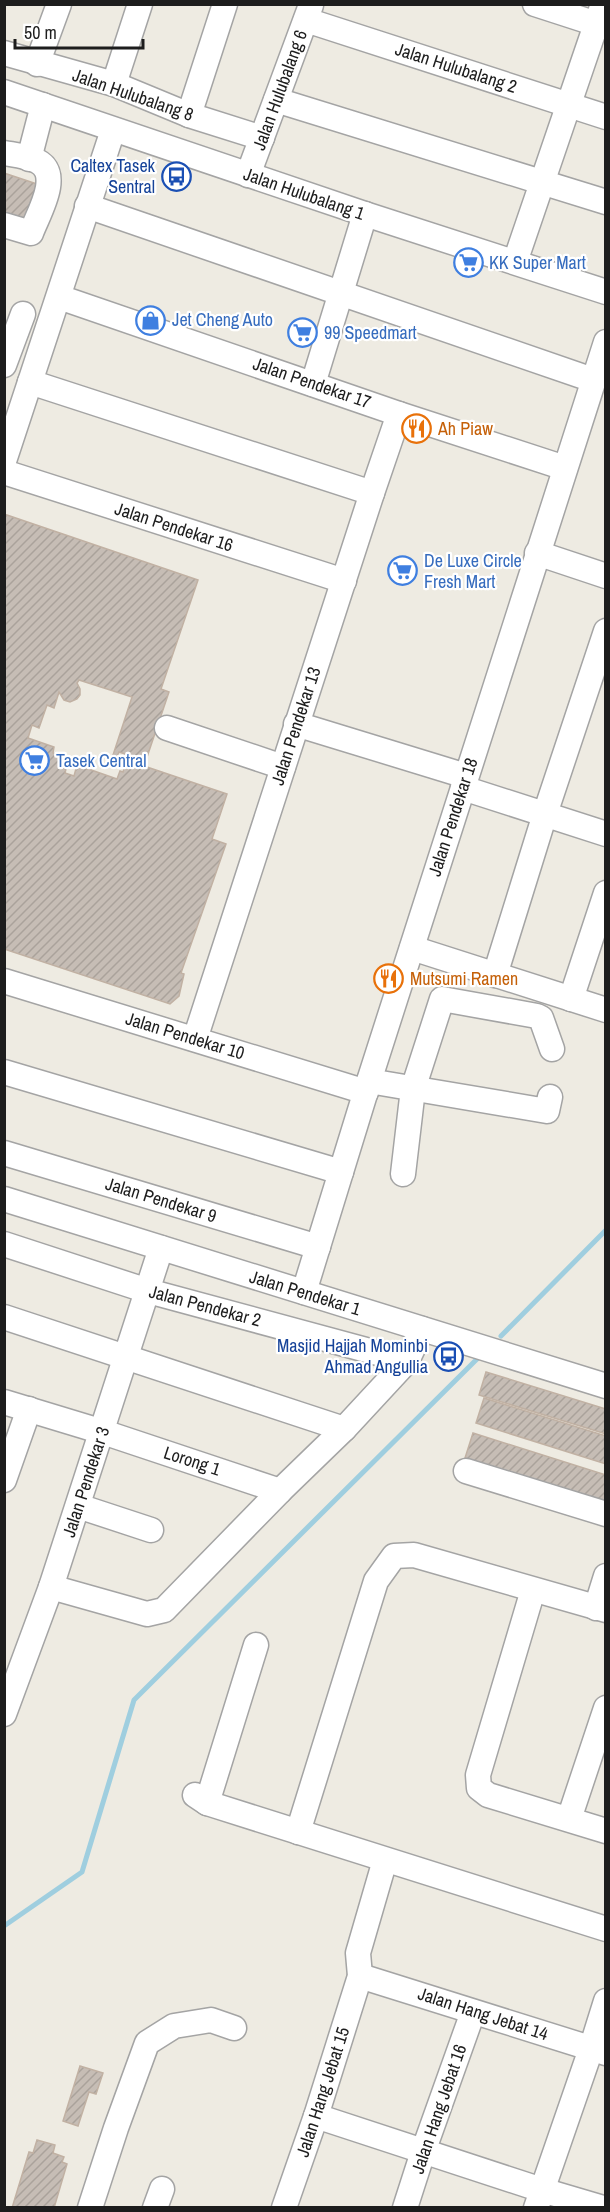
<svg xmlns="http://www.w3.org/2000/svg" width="610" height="2212" font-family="'Archivo Narrow',sans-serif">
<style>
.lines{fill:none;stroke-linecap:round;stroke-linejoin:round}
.stream{stroke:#9fcedf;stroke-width:5}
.building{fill:url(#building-hatch);stroke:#c1b1a3;stroke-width:1.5;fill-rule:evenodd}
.minor-casing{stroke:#a4a4a4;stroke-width:27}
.minor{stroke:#fff;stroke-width:24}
.labels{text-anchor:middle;stroke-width:4.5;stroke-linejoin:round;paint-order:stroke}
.street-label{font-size:18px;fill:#1d1d1d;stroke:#fff}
.transit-label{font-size:18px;fill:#164399;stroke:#fff;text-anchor:end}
.shop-label{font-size:18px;fill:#366cbe;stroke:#fff;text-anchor:start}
.food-label{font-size:18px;fill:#c56008;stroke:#fff;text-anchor:start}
</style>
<defs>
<pattern id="building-hatch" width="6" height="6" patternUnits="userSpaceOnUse" patternTransform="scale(1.5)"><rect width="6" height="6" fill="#c6bdb5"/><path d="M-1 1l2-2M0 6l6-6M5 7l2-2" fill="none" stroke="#aaa29b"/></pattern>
</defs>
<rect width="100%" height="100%" fill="#eeebe2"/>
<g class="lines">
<!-- stream -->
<g class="stream">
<path d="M 501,1336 L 606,1230"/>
<path d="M 4,1926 L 82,1872 L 134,1700 L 477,1359"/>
</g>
</g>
<!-- building -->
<g class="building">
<path d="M 4,173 L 37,184 L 25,222 L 4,215 Z"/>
<path d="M 4,514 L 198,580 L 161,689 L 169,692 L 144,766 L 227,794 L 212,839 L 226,844 L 181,973 L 184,974 L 179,996 L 170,1004 L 4,949 ZM 79,680 L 132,697 L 113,755 L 117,757 L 119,752 L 128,755 L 123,772 L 120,771 L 117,779 L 77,765 L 74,776 L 65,773 L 66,769 L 63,768 L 67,757 L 53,753 L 54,747 L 28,738 L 32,725 L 39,728 L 47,705 L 54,708 L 59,692 L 64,700 L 70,702 L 77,699 L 80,695 L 80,689 L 77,683 Z"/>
<path d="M 486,1372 L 606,1409 L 606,1434 L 479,1395 Z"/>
<path d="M 484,1398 L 606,1436 L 606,1464 L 476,1423 Z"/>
<path d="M 473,1433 L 606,1475 L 606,1503 L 465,1458 Z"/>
<path d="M 80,2066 L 103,2073 L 96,2094 L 89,2092 L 78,2126 L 63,2121 Z"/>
<path d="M 37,2140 L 55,2145 L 53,2153 L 64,2157 L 62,2162 L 67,2164 L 54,2208 L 12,2208 L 29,2152 L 33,2153 Z"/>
</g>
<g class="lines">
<defs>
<g id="minor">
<path d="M 535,4 L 606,27"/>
<path d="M 306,20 L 606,117"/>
<path d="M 4,53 L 114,84 L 189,115 L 262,138"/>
<path d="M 37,64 L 59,4"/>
<path d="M 114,84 L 140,4"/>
<path d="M 4,92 L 365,214 L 606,292"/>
<path d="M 276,100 L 606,202"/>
<path d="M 189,115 L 225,4"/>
<path d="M 4,153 C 15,155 27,156 37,161 C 63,174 38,214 31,233 L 4,225"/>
<path d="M 29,159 L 43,105"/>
<path d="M 248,175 L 311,5"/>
<path d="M 87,206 L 593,380"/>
<path d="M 515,262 L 603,4"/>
<path d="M 59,297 L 399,414 L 565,468"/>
<path d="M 4,365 L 23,314"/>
<path d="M 30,382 L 372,493"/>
<path d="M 313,384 L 365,214"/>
<path d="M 4,461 L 113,130"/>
<path d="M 4,472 L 344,581"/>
<path d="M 537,553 L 606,576"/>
<path d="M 296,724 L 466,776"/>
<path d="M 167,728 L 283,767"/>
<path d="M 463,788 L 606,834"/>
<path d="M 412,948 L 606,1010"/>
<path d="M 495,975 L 545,814 L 606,631"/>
<path d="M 4,981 L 366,1092"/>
<path d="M 571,999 L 606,893"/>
<path d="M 195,1039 L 372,493 L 399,414"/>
<path d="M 4,1072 L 341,1172"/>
<path d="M 369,1081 L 547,1111 L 550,1097"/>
<path d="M 4,1153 L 318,1247"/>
<path d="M 403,1174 L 413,1089 L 442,999 L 537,1016 L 541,1018 L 552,1049"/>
<path d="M 4,1199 L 606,1386"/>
<path d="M 4,1244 L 148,1291 L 407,1361"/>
<path d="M 304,1292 L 369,1081 L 606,342"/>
<path d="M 4,1317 L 344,1429"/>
<path d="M 4,1402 L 103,1432 L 280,1491"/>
<path d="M 466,1471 L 606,1514"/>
<path d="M 4,1480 L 29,1409"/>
<path d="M 78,1506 L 151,1530"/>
<path d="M 51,1587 L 147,1614 L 164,1610 L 280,1491 L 344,1429 L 407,1361 L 422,1329"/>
<path d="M 533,1590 L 478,1775 L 479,1788 L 488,1795 L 606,1831"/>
<path d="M 596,1608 L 606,1576"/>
<path d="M 4,1714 L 51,1587 L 161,1248"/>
<path d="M 195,1795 L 207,1803 L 606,1929"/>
<path d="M 207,1803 L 256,1645"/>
<path d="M 569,1819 L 606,1708"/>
<path d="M 298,1832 L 376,1581 L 394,1556 L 414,1555 L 606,1610"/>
<path d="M 360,1976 L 606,2053"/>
<path d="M 316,2116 L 542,2190 L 603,2208"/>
<path d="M 90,2208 L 116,2128 L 147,2043 L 174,2026 L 211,2020 L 234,2028"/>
<path d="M 155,2208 L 162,2189"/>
<path d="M 284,2208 L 316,2116 L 360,1976 L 358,1953 L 385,1860"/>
<path d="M 405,2208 L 423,2152 L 473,2012"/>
<path d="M 536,2208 L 591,2049 L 606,2001"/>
</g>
</defs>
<!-- minor casing -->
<use href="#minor" class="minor-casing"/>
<!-- minor -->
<use href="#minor" class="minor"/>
</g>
<!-- icons -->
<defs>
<symbol id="bus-ring" viewBox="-11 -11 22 22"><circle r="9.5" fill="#fff" stroke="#1a4fb4" stroke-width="1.5"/><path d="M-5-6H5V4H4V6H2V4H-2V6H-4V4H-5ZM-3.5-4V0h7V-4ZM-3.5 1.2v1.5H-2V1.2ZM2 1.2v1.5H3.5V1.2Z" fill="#1a4fb4"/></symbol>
<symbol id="supermarket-ring" viewBox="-11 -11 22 22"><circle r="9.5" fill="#fff" stroke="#3f7fe0" stroke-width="1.5"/><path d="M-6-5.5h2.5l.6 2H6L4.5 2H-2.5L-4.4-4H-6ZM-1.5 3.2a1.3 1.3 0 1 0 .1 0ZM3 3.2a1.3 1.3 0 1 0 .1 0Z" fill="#3f7fe0"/></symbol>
<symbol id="shop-ring" viewBox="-11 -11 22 22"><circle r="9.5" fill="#fff" stroke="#3f7fe0" stroke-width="1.5"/><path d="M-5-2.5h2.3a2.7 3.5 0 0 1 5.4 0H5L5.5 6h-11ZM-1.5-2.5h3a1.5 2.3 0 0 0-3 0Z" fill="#3f7fe0"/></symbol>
<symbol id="restaurant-ring" viewBox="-11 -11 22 22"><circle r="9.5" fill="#fff" stroke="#e8710a" stroke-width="1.5"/><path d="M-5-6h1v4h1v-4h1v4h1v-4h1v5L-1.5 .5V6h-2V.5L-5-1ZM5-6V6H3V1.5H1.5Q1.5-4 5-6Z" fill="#e8710a"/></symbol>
</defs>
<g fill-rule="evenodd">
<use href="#bus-ring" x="160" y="160" width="33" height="33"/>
<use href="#supermarket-ring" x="452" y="246" width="33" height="33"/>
<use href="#shop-ring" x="134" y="304" width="33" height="33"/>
<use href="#supermarket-ring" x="286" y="316" width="33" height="33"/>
<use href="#restaurant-ring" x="400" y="412" width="33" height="33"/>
<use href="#supermarket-ring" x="386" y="554" width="33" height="33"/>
<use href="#supermarket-ring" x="18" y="744" width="33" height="33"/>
<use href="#restaurant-ring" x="372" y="962" width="33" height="33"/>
<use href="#bus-ring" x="432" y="1340" width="33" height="33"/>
</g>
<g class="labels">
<!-- street labels -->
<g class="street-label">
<text transform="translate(456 68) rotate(18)" y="6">Jalan Hulubalang 2</text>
<text transform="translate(280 90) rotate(-70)" y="6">Jalan Hulubalang 6</text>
<text transform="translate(133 95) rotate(19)" y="6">Jalan Hulubalang 8</text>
<text transform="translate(304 194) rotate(19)" y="6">Jalan Hulubalang 1</text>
<text transform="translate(312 383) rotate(19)" y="6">Jalan Pendekar 17</text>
<text transform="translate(174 527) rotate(18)" y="6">Jalan Pendekar 16</text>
<text transform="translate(296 726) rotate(-72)" y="6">Jalan Pendekar 13</text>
<text transform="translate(453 817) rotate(-72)" y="6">Jalan Pendekar 18</text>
<text transform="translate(185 1036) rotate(17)" y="6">Jalan Pendekar 10</text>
<text transform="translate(161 1200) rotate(17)" y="6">Jalan Pendekar 9</text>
<text transform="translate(305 1293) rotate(17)" y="6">Jalan Pendekar 1</text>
<text transform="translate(205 1306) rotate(15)" y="6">Jalan Pendekar 2</text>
<text transform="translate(192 1461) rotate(18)" y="6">Lorong 1</text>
<text transform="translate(86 1482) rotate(-72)" y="6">Jalan Pendekar 3</text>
<text transform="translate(483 2014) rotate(18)" y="6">Jalan Hang Jebat 14</text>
<text transform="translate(323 2092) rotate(-72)" y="6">Jalan Hang Jebat 15</text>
<text transform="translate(439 2109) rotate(-71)" y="6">Jalan Hang Jebat 16</text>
</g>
<!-- transit labels -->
<g class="transit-label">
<text x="155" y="172">Caltex Tasek<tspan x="155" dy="21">Sentral</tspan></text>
<text x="428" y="1352">Masjid Hajjah Mominbi<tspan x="428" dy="21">Ahmad Angullia</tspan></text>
</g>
<!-- shop labels -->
<g class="shop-label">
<text x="489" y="269">KK Super Mart</text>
<text x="172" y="326">Jet Cheng Auto</text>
<text x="324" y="339">99 Speedmart</text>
<text x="424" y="567">De Luxe Circle<tspan x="424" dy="21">Fresh Mart</tspan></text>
<text x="56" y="767">Tasek Central</text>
</g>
<!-- food labels -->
<g class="food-label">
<text x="438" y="435">Ah Piaw</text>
<text x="410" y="985">Mutsumi Ramen</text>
</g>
</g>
<!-- border -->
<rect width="610" height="2212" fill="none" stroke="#1d1d1d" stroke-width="12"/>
<!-- scale -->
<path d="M15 39v9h128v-9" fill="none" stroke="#1d1d1d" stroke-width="3"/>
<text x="24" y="39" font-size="18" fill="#1d1d1d" stroke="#ffffff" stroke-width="4.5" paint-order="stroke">50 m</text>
</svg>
